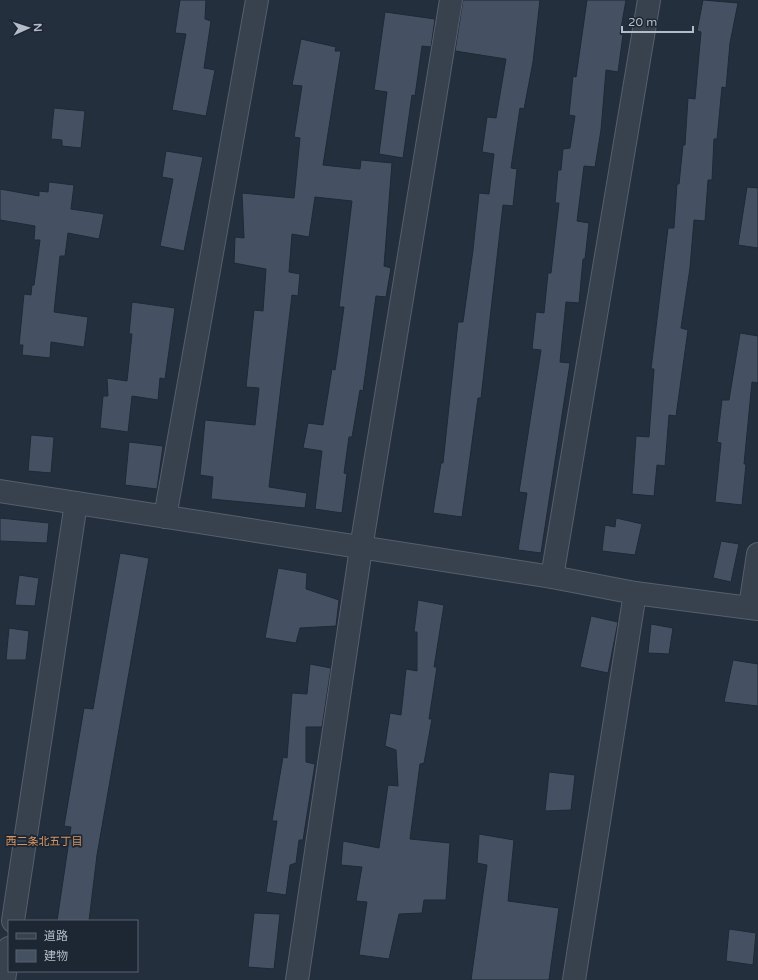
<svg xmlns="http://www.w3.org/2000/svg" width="758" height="980" font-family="'Varela Round','Noto Sans JP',sans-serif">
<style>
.building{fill:#455162;stroke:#1f2835}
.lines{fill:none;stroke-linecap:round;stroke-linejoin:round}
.street-casing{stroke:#565f6c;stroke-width:24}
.street{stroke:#38414e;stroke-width:22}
.labels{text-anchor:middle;stroke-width:3.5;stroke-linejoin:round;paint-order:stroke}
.neighbourhood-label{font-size:11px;fill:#d59563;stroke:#1d2633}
</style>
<rect width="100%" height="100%" fill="#242f3e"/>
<!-- building -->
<g class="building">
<path d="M 180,0 L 206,0 L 205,19 L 211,21 L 204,68 L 215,70 L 206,116 L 172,110 L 186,34 L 175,33 Z"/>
<path d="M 463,0 L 540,0 L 533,62 L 524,109 L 520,108 L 511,168 L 517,169 L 513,206 L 503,205 L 481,398 L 478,398 L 462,517 L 433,513 L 441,463 L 443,463 L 458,322 L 463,322 L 473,250 L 479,193 L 489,194 L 494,154 L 482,152 L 487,117 L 496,118 L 506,59 L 455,51 Z"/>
<path d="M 587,0 L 626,0 L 620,34 L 623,35 L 618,72 L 606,70 L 601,130 L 595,167 L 584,166 L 577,221 L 589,223 L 585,259 L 583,259 L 579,303 L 566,302 L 560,362 L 570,363 L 541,553 L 518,550 L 527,493 L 519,492 L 541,350 L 532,349 L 536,312 L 544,313 L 548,273 L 551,273 L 559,203 L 555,203 L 558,170 L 561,170 L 563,149 L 570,148 L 575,116 L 569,115 L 573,76 L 576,77 Z"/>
<path d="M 703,0 L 738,3 L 730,43 L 726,88 L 722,87 L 717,139 L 714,139 L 712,180 L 708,180 L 705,221 L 694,220 L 690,268 L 681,328 L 688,330 L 676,416 L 669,415 L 665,466 L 657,465 L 654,496 L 632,494 L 636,436 L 649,437 L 654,369 L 651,369 L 668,228 L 674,228 L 677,184 L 679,184 L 683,145 L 685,145 L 688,98 L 695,99 L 701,32 L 697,31 Z"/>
<path d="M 385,12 L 435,19 L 431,47 L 422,46 L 415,96 L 412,95 L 403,158 L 379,154 L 387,92 L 374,90 Z"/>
<path d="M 301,39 L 336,47 L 335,51 L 341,51 L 323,165 L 360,169 L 361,160 L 392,163 L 384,266 L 391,268 L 386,297 L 376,296 L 363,391 L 360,390 L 352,437 L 349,437 L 344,473 L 347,474 L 342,513 L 315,509 L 322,451 L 303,448 L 308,423 L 323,425 L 332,369 L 335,370 L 344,307 L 339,307 L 352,201 L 315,197 L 309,237 L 292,234 L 289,272 L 300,274 L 298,296 L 292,295 L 269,487 L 307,493 L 305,508 L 211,499 L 213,477 L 200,475 L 205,420 L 255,425 L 259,388 L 246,387 L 254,310 L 263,311 L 266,269 L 234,263 L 235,237 L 244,238 L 242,193 L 294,198 L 300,138 L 294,137 L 302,86 L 292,85 Z"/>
<path d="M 54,108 L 85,111 L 81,148 L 62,146 L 62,140 L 51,139 Z"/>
<path d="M 166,151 L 203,157 L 184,251 L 160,246 L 173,179 L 162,177 Z"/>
<path d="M 49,182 L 74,185 L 71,209 L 104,214 L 99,239 L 68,233 L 65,256 L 60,256 L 54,312 L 88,317 L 84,347 L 51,342 L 50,358 L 22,355 L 23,345 L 19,345 L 24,294 L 31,295 L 32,285 L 34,285 L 40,240 L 34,240 L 35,226 L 0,220 L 0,189 L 39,196 L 39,191 L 48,192 Z"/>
<path d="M 747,187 L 758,188 L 758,248 L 738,245 Z"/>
<path d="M 132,302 L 175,308 L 165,379 L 160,378 L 158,400 L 132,396 L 128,432 L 100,428 L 103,396 L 108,396 L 107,378 L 127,381 L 132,334 L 129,334 Z"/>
<path d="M 740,333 L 758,336 L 758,383 L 752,382 L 744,464 L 746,464 L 742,505 L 715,502 L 721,443 L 717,442 L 722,400 L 729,400 Z"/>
<path d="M 31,435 L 54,437 L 51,473 L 28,471 Z"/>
<path d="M 129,442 L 163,446 L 157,489 L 125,485 Z"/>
<path d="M 0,518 L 49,523 L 47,543 L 0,541 Z"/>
<path d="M 616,518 L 642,524 L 635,555 L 602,551 L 605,525 L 615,527 Z"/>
<path d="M 721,541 L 739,544 L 731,582 L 713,578 Z"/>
<path d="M 120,553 L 149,558 L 97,855 L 89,921 L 57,921 L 71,827 L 64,826 L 84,708 L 93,709 Z"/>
<path d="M 278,568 L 307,573 L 306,589 L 339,600 L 336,626 L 300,628 L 296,643 L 265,638 Z"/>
<path d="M 19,575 L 39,578 L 35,606 L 15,605 Z"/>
<path d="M 418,600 L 444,605 L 434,667 L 437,667 L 429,719 L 432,719 L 424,763 L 420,764 L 410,839 L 450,843 L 446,900 L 424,900 L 422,913 L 399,914 L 389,959 L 359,955 L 367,902 L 356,901 L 362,867 L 341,865 L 343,841 L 379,848 L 388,785 L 398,786 L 396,750 L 385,746 L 390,713 L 401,715 L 406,669 L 417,671 L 417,632 L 414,632 Z"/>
<path d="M 591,616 L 618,622 L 608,673 L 580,667 Z"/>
<path d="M 651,624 L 673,628 L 669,654 L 648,653 Z"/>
<path d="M 9,628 L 29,631 L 26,660 L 6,660 Z"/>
<path d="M 733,660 L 758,664 L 758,706 L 724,702 Z"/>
<path d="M 310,664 L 331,668 L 322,727 L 306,727 L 306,762 L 315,764 L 303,840 L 299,840 L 296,863 L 290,865 L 286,895 L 266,892 L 277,821 L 272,821 L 283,757 L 287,758 L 292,693 L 307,694 Z"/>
<path d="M 549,772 L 575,775 L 571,810 L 545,811 Z"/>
<path d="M 479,834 L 514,840 L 508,901 L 559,908 L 549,980 L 471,980 L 487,865 L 477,863 Z"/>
<path d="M 254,913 L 280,914 L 274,969 L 248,967 Z"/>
<path d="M 729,929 L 756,933 L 753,965 L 726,961 Z"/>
</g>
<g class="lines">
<defs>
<g id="street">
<path d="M 0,491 L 552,577 L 635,593 L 758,609"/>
<path d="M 165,517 L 257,0"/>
<path d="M 552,577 L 649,0"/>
<path d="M 750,607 L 758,554"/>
<path d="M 13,921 L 76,503"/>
<path d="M 4,980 L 9,948"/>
<path d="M 297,980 L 361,548 L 451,0"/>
<path d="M 574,980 L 635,593"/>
</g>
</defs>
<!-- street casing -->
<use href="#street" class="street-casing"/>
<!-- street -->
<use href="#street" class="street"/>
</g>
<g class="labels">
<!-- neighbourhood labels -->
<g class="neighbourhood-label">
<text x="44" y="845">西二条北五丁目</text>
</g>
</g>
<!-- legend -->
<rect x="8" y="920" width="130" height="52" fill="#1d2633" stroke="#59626f"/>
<rect x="16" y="933" width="20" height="6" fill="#38414e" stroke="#59626f"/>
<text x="44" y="940" font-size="12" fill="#b4bcc9">道路</text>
<rect x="16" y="950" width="20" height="12" fill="#455162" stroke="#59626f"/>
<text x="44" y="960" font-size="12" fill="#b4bcc9">建物</text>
<!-- north arrow -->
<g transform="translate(28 28) rotate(87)" stroke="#1d2633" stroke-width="3" paint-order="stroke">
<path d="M0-3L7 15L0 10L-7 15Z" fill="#b4bcc9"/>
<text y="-6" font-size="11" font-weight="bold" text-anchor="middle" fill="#b4bcc9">N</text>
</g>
<!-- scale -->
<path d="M622 26v6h71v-6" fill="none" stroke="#b4bcc9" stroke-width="2"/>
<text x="628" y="26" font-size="12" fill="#b4bcc9" stroke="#1d2633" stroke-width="3" paint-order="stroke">20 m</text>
</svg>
